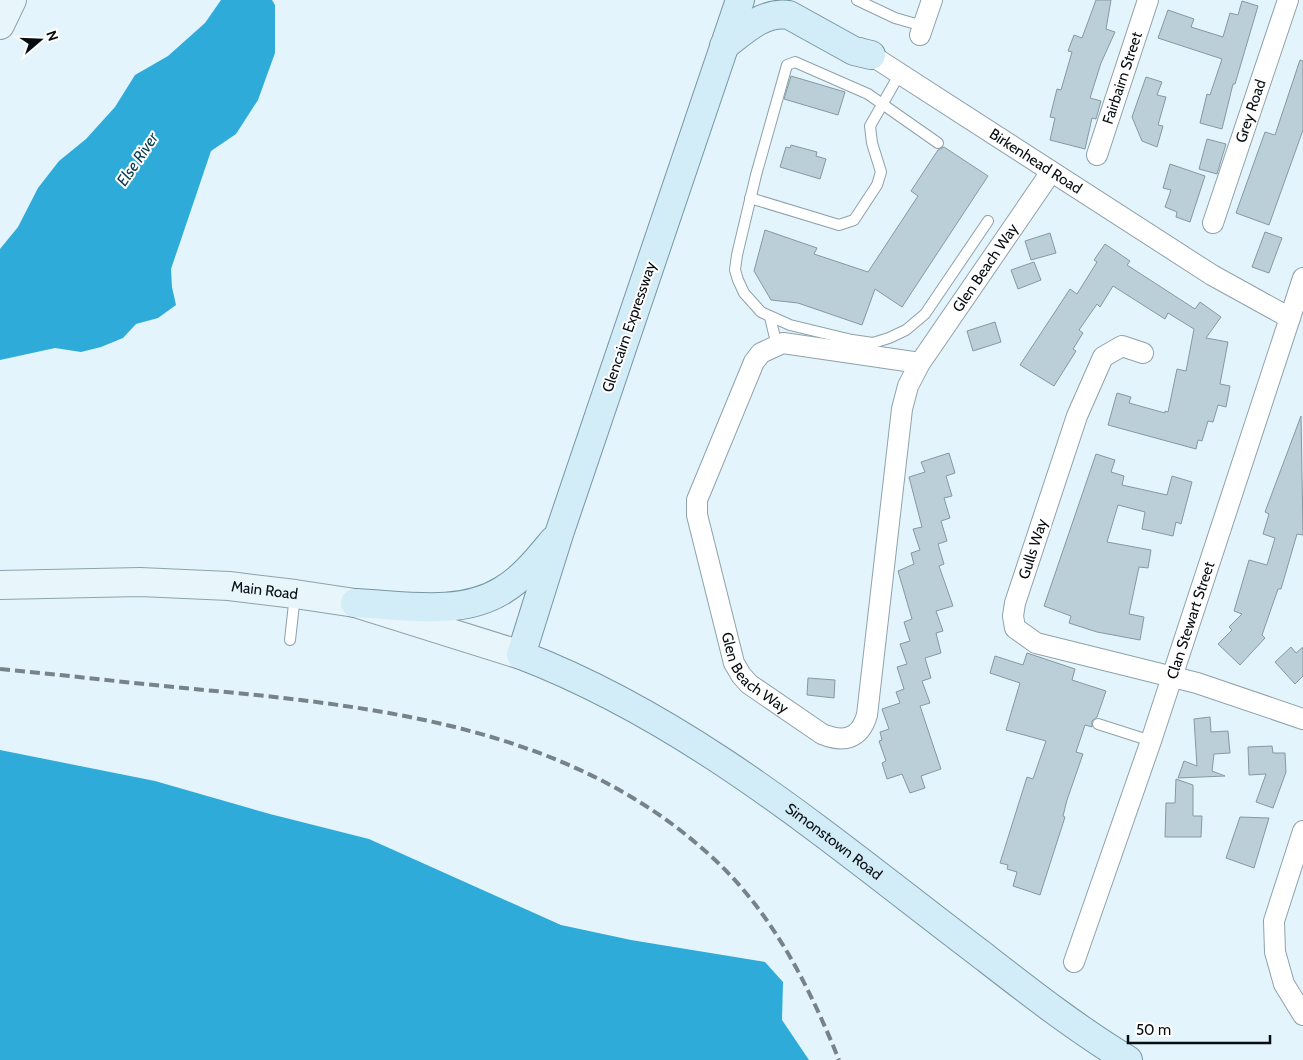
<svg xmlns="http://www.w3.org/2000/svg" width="1303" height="1060" font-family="Cabin,sans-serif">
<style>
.water{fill:#2fabd9}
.building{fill:#bacfd8;stroke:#8699a3}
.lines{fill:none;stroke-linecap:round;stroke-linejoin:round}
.lane-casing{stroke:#8ea2ab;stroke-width:12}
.street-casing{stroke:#8ea2ab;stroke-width:22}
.secondary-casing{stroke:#8ea2ab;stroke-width:30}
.primary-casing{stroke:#7796a4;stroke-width:30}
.lane{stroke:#fff;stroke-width:10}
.street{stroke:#fff;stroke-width:20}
.secondary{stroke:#e8f5fb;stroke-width:28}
.primary{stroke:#d2ecf8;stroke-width:28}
.rail{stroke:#778389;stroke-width:4;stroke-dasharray:10 5;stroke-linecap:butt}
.labels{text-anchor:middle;stroke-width:4;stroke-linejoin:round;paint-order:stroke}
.street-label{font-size:15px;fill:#070d10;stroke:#fff}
.water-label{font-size:16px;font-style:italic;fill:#063c4f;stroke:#fff}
</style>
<rect width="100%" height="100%" fill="#e3f4fc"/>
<!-- water -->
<g class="water">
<path d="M 221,0 L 272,0 L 275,5 L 275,53 L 258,100 L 236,134 L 211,151 L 171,269 L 172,287 L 176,305 L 158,318 L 136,324 L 123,338 L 101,347 L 81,352 L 55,348 L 0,360 L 0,249 L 18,227 L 38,188 L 59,161 L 86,139 L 115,107 L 135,75 L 168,56 L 205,23 Z"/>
<path d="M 0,750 L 155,781 L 270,814 L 369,839 L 561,925 L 631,940 L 765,962 L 783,982 L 782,1020 L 809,1060 L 0,1060 Z"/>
</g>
<!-- building -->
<g class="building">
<path d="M 1096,0 L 1111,0 L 1106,29 L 1115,32 L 1101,63 L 1090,98 L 1101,101 L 1096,119 L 1092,118 L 1085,149 L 1050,140 L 1055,118 L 1050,117 L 1057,89 L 1061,90 L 1072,52 L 1068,51 L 1074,35 L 1082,38 Z"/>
<path d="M 1242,1 L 1258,6 L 1235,84 L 1233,84 L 1222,129 L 1200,123 L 1207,94 L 1210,95 L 1222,59 L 1158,38 L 1168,10 L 1194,19 L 1191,27 L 1223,37 L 1230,13 L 1238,15 Z"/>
<path d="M 1300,60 L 1303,61 L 1303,130 L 1269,225 L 1236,213 L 1265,132 L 1275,135 Z"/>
<path d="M 791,76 L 845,92 L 838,115 L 784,99 Z"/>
<path d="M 1146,77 L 1162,82 L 1157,95 L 1166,97 L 1158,125 L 1163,126 L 1157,147 L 1142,141 L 1132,117 Z"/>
<path d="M 1207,139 L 1226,144 L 1217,174 L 1199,169 Z"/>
<path d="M 791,145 L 817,152 L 816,156 L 826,159 L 820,179 L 780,167 L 786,147 L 790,148 Z"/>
<path d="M 944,147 L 988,176 L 902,307 L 875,289 L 862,325 L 798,303 L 771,300 L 754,271 L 765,230 L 817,248 L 814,254 L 868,272 L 918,196 L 911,191 L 938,150 Z"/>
<path d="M 1170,164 L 1205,176 L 1190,222 L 1176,217 L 1177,212 L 1165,207 L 1171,190 L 1163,188 Z"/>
<path d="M 1265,232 L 1282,238 L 1269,273 L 1252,267 Z"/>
<path d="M 1050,233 L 1056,253 L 1031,260 L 1025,241 Z"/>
<path d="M 1105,244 L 1130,261 L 1127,265 L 1195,309 L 1200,302 L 1221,317 L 1206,338 L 1228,342 L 1220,384 L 1230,386 L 1226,407 L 1218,405 L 1213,422 L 1208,421 L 1202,441 L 1198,440 L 1196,449 L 1108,425 L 1117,393 L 1131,397 L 1129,403 L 1165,413 L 1165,411 L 1168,412 L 1177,369 L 1186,371 L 1194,329 L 1168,313 L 1165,319 L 1113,286 L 1100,307 L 1097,304 L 1079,330 L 1083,333 L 1073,349 L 1076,351 L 1054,386 L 1020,365 L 1070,289 L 1077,294 L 1097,262 L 1094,260 Z"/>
<path d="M 1034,262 L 1041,280 L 1018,289 L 1011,270 Z"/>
<path d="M 995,322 L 1001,342 L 973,351 L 967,331 Z"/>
<path d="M 1301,416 L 1303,535 L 1297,534 L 1281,589 L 1278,589 L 1262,635 L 1265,638 L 1240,665 L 1218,644 L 1232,630 L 1229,627 L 1242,614 L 1234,611 L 1249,560 L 1267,565 L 1275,538 L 1263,534 L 1269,514 L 1265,512 Z"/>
<path d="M 949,453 L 955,473 L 946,476 L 952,496 L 944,498 L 950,518 L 941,521 L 947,541 L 938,544 L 944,564 L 939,566 L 953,606 L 936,611 L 943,631 L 936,633 L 941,653 L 925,658 L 931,678 L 922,681 L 930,703 L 920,706 L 941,769 L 921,776 L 925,788 L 910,793 L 902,774 L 887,779 L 882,763 L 886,761 L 879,741 L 882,740 L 880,732 L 889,729 L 882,709 L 900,703 L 896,692 L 904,689 L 897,667 L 907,664 L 900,644 L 910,641 L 904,622 L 912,619 L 898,571 L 914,564 L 911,553 L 920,550 L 913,529 L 922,527 L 909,477 L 925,472 L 921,462 Z"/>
<path d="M 1096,454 L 1115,460 L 1111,472 L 1124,476 L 1122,485 L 1167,495 L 1172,476 L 1192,482 L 1181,524 L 1176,522 L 1173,536 L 1142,529 L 1145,512 L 1118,505 L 1107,542 L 1151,550 L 1148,568 L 1139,567 L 1129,614 L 1144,617 L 1140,640 L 1097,632 L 1069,623 L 1071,616 L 1044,606 Z"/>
<path d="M 1291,647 L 1296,653 L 1303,647 L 1303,676 L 1295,684 L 1275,662 Z"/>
<path d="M 1027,653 L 1075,669 L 1072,680 L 1106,691 L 1097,717 L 1092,721 L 1092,727 L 1085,725 L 1076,752 L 1083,754 L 1067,800 L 1063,816 L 1065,817 L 1040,895 L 1013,886 L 1017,872 L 1007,869 L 1008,865 L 1000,863 L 1027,777 L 1033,779 L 1046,741 L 1006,730 L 1020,683 L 990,673 L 995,656 L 1023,665 Z"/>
<path d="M 808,678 L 835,680 L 834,698 L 807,695 Z"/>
<path d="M 1210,717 L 1211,732 L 1228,731 L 1230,753 L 1214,754 L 1212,771 L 1225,776 L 1178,778 L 1184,761 L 1197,766 L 1194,719 Z"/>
<path d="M 1272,746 L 1273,753 L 1285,753 L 1286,772 L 1273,808 L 1256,802 L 1266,774 L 1249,775 L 1248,747 Z"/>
<path d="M 1176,779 L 1193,785 L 1193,816 L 1202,816 L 1201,837 L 1165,837 L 1166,803 L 1175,803 Z"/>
<path d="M 1240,817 L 1269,818 L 1254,868 L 1226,858 Z"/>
</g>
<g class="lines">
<defs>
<g id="lane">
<path d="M 857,0 L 895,18 L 923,26"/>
<path d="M 938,143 L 868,94 L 795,62 L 787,65 L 756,175 L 737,255 L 735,270 L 738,280 L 744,293 L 761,312 L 790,325 L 852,340 L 873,343 L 889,338 L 906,330 L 925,314 L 988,221"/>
<path d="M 750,198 L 839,225 L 854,220 L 877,185 L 881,172 L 872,143 L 870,126 L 899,75"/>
<path d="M 770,317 L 777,346"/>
<path d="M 290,640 L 295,595"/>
<path d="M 1098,724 L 1151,741"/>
</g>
<g id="street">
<path d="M 920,35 L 932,0"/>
<path id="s1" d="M 860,48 L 1212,275 L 1290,318"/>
<path id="s2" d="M 1097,155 L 1148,0"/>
<path id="s3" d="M 1213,223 L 1288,0"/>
<path d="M 1143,353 L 1122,346 L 1103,357 L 1077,416 L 1015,603 L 1013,616 L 1015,628 L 1036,643 L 1197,683 L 1303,719"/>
<path id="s4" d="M 920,363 L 783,343 L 761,353 L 754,362 L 697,500 L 697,515 L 734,663 L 741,675 L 749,684 L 822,734 C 844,743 860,739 867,715 L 902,409 L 908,386 L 920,363 L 1051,172"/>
<path d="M 1303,831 L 1274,921 L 1275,952 L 1284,984 L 1303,1015"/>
<path id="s5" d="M 1074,962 L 1151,741 L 1303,278"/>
</g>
<g id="secondary">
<path d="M 0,25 L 12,0"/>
<path id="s6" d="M 0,585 L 140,582 L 229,586 L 295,594 L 355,603 L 521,655"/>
</g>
<g id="primary">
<path id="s7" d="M 740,0 L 559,534 L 521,655 C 693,721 833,842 978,952 C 1027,990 1075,1028 1128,1060"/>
<path d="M 724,46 C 744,31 763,11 789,15 L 854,51 L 871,55"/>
<path d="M 355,603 C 403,605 460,617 503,590 C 523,578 538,559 553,541"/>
</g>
</defs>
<!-- lane casing -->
<use href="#lane" class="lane-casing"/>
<!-- street casing -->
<use href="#street" class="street-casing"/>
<!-- secondary casing -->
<use href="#secondary" class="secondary-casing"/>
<!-- primary casing -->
<use href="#primary" class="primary-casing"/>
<!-- lane -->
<use href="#lane" class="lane"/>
<!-- street -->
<use href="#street" class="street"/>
<!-- secondary -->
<use href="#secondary" class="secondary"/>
<!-- primary -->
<use href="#primary" class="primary"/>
<!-- rail -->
<path class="rail" d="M 0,669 C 65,675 129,683 194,689 C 377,706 573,727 714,859 C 773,914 809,986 839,1060"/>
</g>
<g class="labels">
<!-- street labels -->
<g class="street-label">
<text dy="5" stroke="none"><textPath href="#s2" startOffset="81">Fairbairn Street</textPath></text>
<text dy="5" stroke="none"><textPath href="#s3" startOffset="118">Grey Road</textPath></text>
<text dy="5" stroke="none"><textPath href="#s1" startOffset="209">Birkenhead Road</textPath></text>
<text dy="5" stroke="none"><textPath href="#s4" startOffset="1136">Glen Beach Way</textPath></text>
<text transform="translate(629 327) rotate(-71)" y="5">Glencairn Expressway</text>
<text transform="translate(1033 549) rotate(-72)" y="5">Gulls Way</text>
<text dy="5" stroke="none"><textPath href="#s6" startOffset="265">Main Road</textPath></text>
<text dy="5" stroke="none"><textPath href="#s5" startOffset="361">Clan Stewart Street</textPath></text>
<text dy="5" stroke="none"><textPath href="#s4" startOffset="511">Glen Beach Way</textPath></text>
<text dy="5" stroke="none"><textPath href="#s7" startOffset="1056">Simonstown Road</textPath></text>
</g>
<!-- water labels -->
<g class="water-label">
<text transform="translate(137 159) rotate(-56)" y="6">Else River</text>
</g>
</g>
<!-- north arrow -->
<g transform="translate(40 40) rotate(71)" stroke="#ffffff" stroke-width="4" paint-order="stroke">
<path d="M0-4L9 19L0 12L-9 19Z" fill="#070d10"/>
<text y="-8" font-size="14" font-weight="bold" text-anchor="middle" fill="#070d10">N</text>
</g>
<!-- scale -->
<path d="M1128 1035v8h142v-8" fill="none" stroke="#070d10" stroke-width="2.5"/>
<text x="1136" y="1035" font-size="15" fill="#070d10" stroke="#ffffff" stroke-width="4" paint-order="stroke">50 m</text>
</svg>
